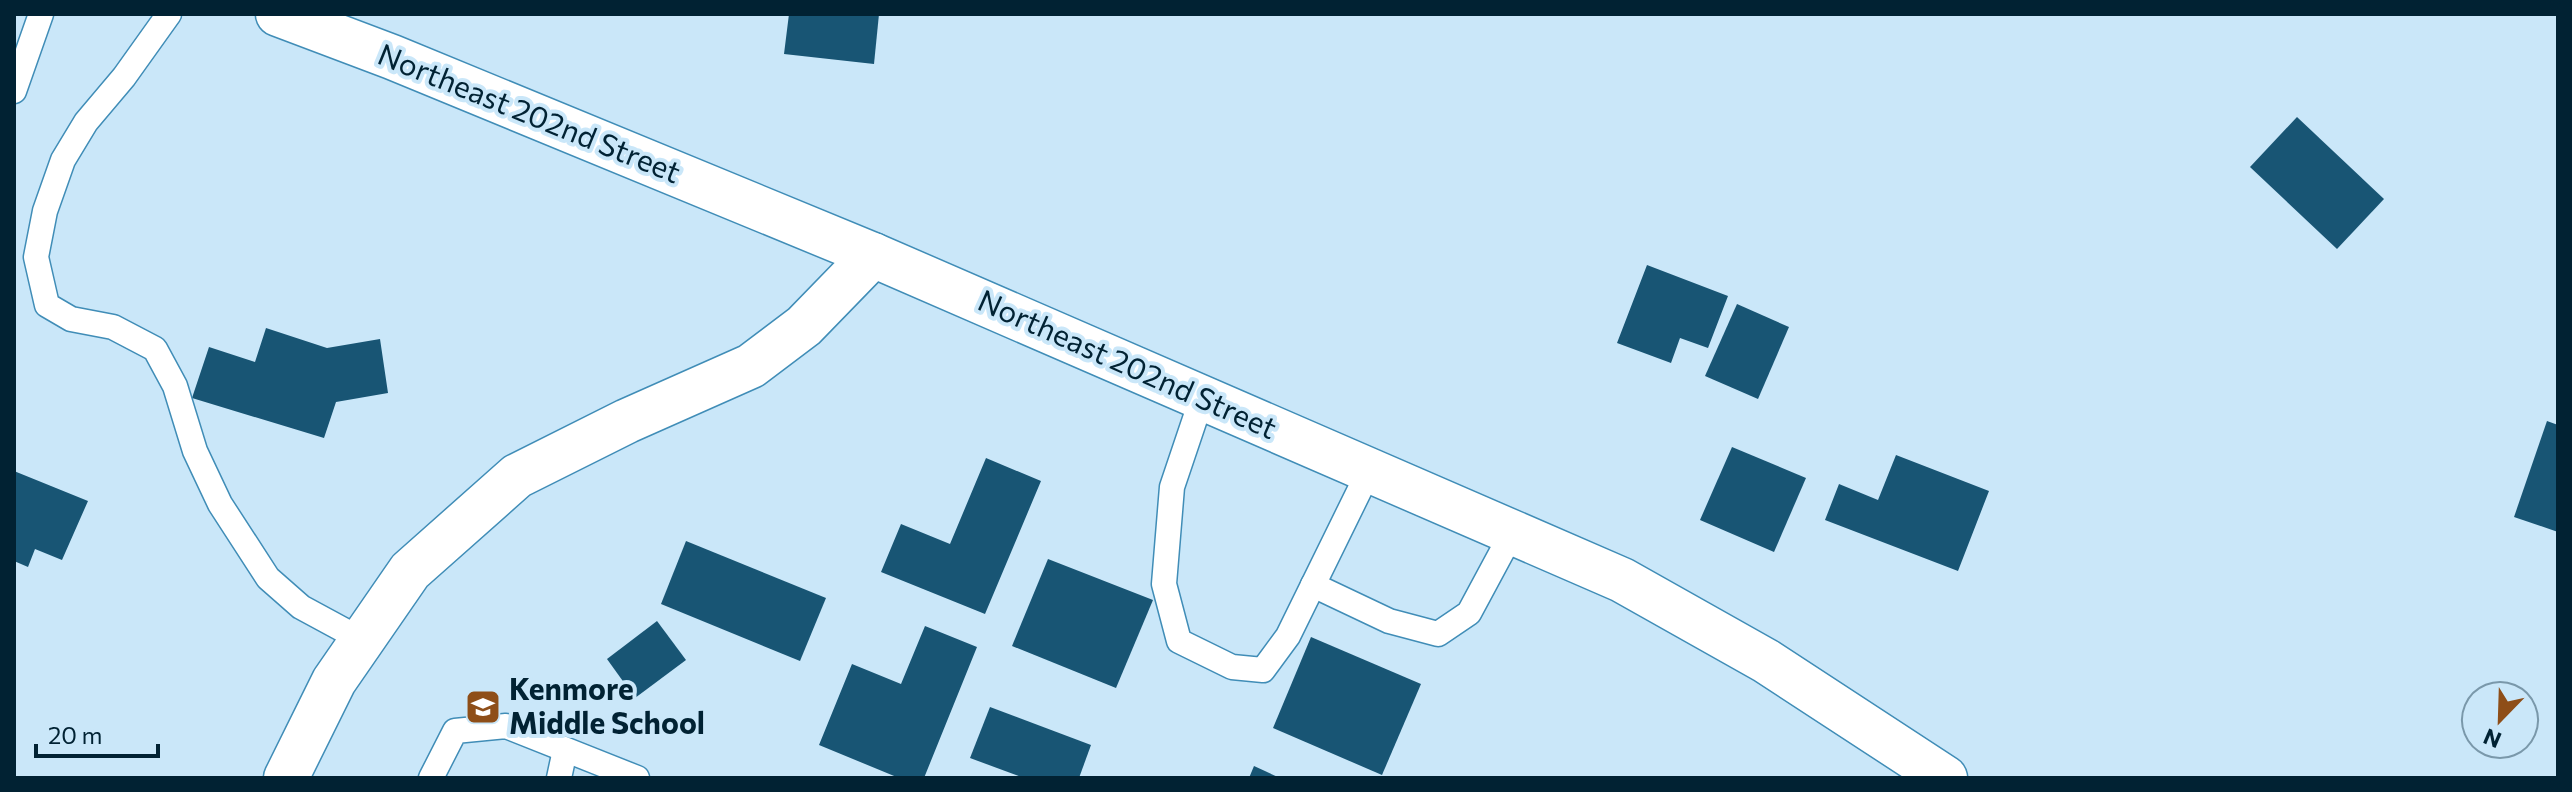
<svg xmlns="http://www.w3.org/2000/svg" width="2572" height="792" font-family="Commissioner,sans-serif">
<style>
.building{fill:#185574}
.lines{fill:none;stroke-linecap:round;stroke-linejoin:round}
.service-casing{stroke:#408db7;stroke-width:27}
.tertiary-casing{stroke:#408db7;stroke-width:47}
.service{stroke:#fff;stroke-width:24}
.tertiary{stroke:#fff;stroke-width:44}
.labels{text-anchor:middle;stroke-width:8;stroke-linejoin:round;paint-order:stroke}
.street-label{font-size:30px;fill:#012233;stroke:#cae7f9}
.poi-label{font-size:30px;font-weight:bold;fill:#012233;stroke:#cae7f9;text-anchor:start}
</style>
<rect width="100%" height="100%" fill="#cae7f9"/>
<!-- building -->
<g class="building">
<path d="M 789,14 L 879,14 L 874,64 L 784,54 Z"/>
<path d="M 2297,117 L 2384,199 L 2337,249 L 2250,167 Z"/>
<path d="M 1647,265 L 1728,296 L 1708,348 L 1680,338 L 1671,363 L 1617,343 Z"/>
<path d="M 1737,304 L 1789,327 L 1758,399 L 1705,376 Z"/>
<path d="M 266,328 L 327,348 L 380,339 L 388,393 L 336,402 L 324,438 L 192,398 L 209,347 L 255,362 Z"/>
<path d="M 2547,421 L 2558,425 L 2558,532 L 2514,517 Z"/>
<path d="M 1732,447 L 1806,478 L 1774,552 L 1700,520 Z"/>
<path d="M 1896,455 L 1989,491 L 1958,571 L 1825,520 L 1839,484 L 1878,500 Z"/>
<path d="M 986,458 L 1041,481 L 985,614 L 881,572 L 901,524 L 950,544 Z"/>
<path d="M 14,471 L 88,501 L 62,560 L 35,549 L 28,567 L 14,561 Z"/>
<path d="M 686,541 L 826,598 L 800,661 L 661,604 Z"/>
<path d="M 1048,559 L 1153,600 L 1116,688 L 1012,646 Z"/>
<path d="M 657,621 L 686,660 L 635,698 L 607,659 Z"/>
<path d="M 925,626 L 977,647 L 924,778 L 899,778 L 819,745 L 852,664 L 901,684 Z"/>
<path d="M 1311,637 L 1421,684 L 1382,775 L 1273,728 Z"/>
<path d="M 990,707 L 1091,745 L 1079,778 L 1024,778 L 970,758 Z"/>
<path d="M 1254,766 L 1280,778 L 1249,778 Z"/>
</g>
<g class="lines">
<defs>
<g id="service">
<path d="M 169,14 L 124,77 L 86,122 L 63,160 L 45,211 L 36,257 L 47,305 L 71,319 L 113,327 L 155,349 L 175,386 L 195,451 L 220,504 L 268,578 L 301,607 L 362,640"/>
<path d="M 14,91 L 41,14"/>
<path d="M 1202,398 L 1172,487 L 1164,584 L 1179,641 L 1232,667 L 1263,670 L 1288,636 L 1369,471"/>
<path d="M 1313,585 L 1389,621 L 1438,634 L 1469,613 L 1512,533"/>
<path d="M 431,778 L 455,731 L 506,726 L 637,778"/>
<path d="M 559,778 L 565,750"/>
</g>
<g id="tertiary">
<path d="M 278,14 L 392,57 L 873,255 L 1622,580 L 1766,661 L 1945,778"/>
<path d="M 286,778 L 334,681 L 410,571 L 517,476 L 627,421 L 751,366 L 804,326 L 873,255"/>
</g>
</defs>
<!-- service casing -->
<use href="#service" class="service-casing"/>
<!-- tertiary casing -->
<use href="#tertiary" class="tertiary-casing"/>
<!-- service -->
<use href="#service" class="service"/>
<!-- tertiary -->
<use href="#tertiary" class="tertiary"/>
</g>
<!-- icons -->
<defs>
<symbol id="school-square" viewBox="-11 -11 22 22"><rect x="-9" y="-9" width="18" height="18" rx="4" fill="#8e4e18" stroke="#cae7f9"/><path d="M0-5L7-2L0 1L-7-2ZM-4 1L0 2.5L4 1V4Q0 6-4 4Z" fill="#fff"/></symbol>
</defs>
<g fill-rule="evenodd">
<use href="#school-square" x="463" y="687" width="40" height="40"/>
</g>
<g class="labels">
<!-- street labels -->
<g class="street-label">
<text transform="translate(529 114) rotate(22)" y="10">Northeast 202nd Street</text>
<text transform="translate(1127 365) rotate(24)" y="10">Northeast 202nd Street</text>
</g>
<!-- poi labels -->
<g class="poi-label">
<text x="509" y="700">Kenmore<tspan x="509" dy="34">Middle School</tspan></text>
</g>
</g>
<!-- border -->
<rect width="2572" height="792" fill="none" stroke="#012233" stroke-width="32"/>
<!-- north arrow -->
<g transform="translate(2500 720) rotate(203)"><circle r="38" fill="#cae7f9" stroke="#7a98aa" stroke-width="2"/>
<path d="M0-6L14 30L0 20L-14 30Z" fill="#8e4e18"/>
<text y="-12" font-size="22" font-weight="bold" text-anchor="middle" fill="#012233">N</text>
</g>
<!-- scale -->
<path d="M36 744v12h122v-12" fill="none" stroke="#012233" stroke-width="4"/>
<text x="48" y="744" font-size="24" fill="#012233" stroke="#cae7f9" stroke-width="6" paint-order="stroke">20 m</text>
</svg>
